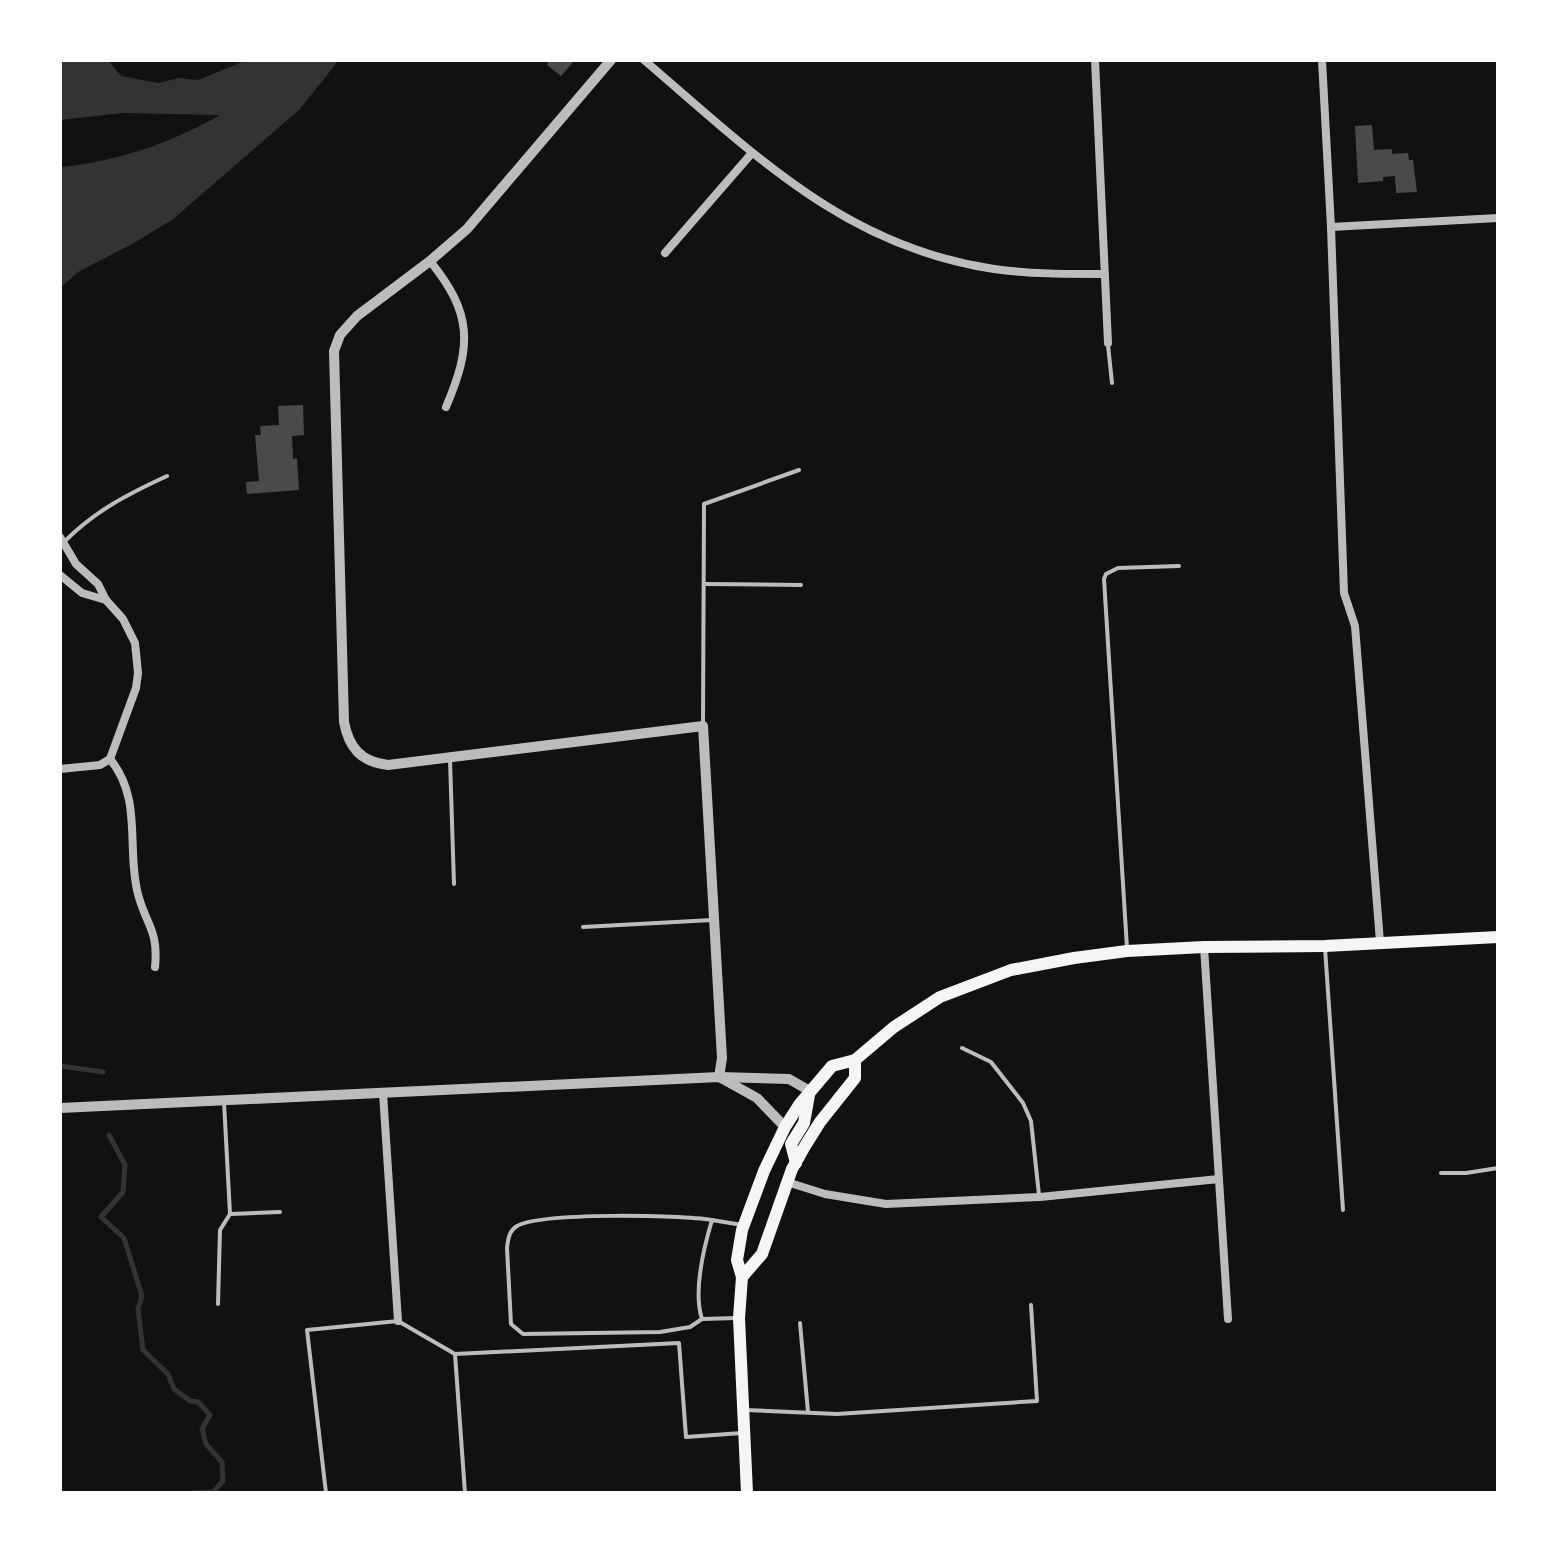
<svg xmlns="http://www.w3.org/2000/svg" width="1558" height="1553" font-family="Cabin,sans-serif">
<style>
.water{fill:#333}
.lines{fill:none;stroke-linecap:round;stroke-linejoin:round}
.stream{stroke:#333;stroke-width:5}
.building{fill:#4a4a4a}
.service{stroke:#bcbcbc;stroke-width:4}
.minor{stroke:#bcbcbc;stroke-width:8}
.tertiary{stroke:#bcbcbc;stroke-width:10}
.primary{stroke:#f5f5f5;stroke-width:12}
</style>
<rect width="100%" height="100%" fill="#111"/>
<!-- water -->
<path class="water" d="M 60,60 L 108,60 L 121,76 L 158,83 L 179,78 L 198,80 L 247,60 L 339,60 L 300,109 L 172,220 L 132,244 L 78,272 L 60,288 L 60,167 C 116,162 171,143 220,115 L 122,113 L 60,120 Z"/>
<g class="lines">
<!-- stream -->
<g class="stream">
<path d="M 60,1066 L 103,1072"/>
<path d="M 109,1135 L 125,1165 L 123,1192 L 101,1217 L 124,1238 L 142,1296 L 138,1309 L 143,1350 L 168,1374 L 174,1389 L 190,1401 L 198,1402 L 210,1415 L 202,1429 L 206,1444 L 222,1462 L 223,1481 L 213,1492 L 193,1493"/>
</g>
</g>
<!-- building -->
<g class="building">
<path d="M 545,60 L 575,60 L 561,76 L 547,65 L 548,63 Z"/>
<path d="M 1372,125 L 1374,150 L 1392,149 L 1392,154 L 1408,153 L 1409,160 L 1413,160 L 1417,192 L 1396,193 L 1395,176 L 1383,177 L 1383,181 L 1358,183 L 1355,126 Z"/>
<path d="M 303,405 L 304,435 L 292,436 L 293,459 L 297,458 L 299,490 L 247,494 L 246,482 L 259,481 L 255,435 L 261,435 L 260,426 L 279,425 L 278,406 Z"/>
</g>
<g class="lines">
<!-- service -->
<g class="service">
<path d="M 1108,345 L 1112,383"/>
<path d="M 65,541 C 95,511 128,494 167,476"/>
<path d="M 704,584 L 801,585"/>
<path d="M 703,725 L 704,504 L 799,470"/>
<path d="M 450,760 L 454,884"/>
<path d="M 583,927 L 712,920"/>
<path d="M 1127,948 L 1104,579 L 1106,574 L 1118,568 L 1179,566"/>
<path d="M 1325,948 L 1343,1210"/>
<path d="M 962,1048 L 991,1062 L 1023,1103 L 1031,1121 L 1039,1195"/>
<path d="M 1441,1173 L 1466,1173 L 1498,1168"/>
<path d="M 231,1214 L 280,1212"/>
<path d="M 218,1304 L 220,1230 L 230,1214 L 224,1102"/>
<path d="M 737,1318 L 702,1319 C 693,1292 704,1247 712,1220 L 742,1225"/>
<path d="M 702,1319 L 690,1327 L 660,1332 L 523,1334 L 511,1324 L 507,1248 C 508,1239 509,1231 517,1226 C 542,1212 680,1215 712,1220"/>
<path d="M 800,1323 L 808,1412"/>
<path d="M 455,1354 L 465,1493"/>
<path d="M 746,1410 L 837,1414 L 1037,1401 L 1031,1305"/>
<path d="M 326,1493 L 307,1330 L 398,1321 L 455,1354 L 679,1343 L 686,1437 L 742,1433"/>
</g>
<!-- minor -->
<g class="minor">
<path d="M 644,60 C 753,153 845,247 994,269 C 1030,274 1067,274 1103,274"/>
<path d="M 1095,60 L 1108,343"/>
<path d="M 1322,60 L 1331,227 L 1344,593 L 1355,626 L 1380,942"/>
<path d="M 1331,227 L 1498,218"/>
<path d="M 665,253 L 752,153"/>
<path d="M 430,261 C 473,314 472,346 446,407"/>
<path d="M 60,537 L 76,564 L 98,584 L 106,600 L 123,619 L 135,643 L 138,673 L 136,688 L 110,759"/>
<path d="M 60,575 L 82,593 L 106,600"/>
<path d="M 110,759 C 142,798 127,844 137,890 C 144,923 159,928 155,967"/>
<path d="M 60,769 L 100,765 L 110,759"/>
<path d="M 1204,947 L 1228,1319"/>
<path d="M 383,1093 L 398,1321"/>
<path d="M 787,1182 L 825,1194 L 886,1204 L 1040,1197 L 1219,1179"/>
</g>
<!-- tertiary -->
<g class="tertiary">
<path d="M 611,60 L 467,229 L 430,261 L 357,316 L 340,335 L 334,351 L 344,722 C 349,748 361,762 388,765 L 703,726 L 722,1058 L 719,1077"/>
<path d="M 721,1078 L 757,1098 L 785,1127"/>
<path d="M 60,1108 L 719,1077 L 789,1079 L 810,1091"/>
</g>
<!-- primary -->
<g class="primary">
<path d="M 796,1163 L 791,1144 L 804,1123 L 809,1095"/>
<path d="M 742,1277 L 762,1254 L 792,1169 L 805,1146 L 820,1122 L 855,1078 L 855,1060"/>
<path d="M 747,1493 L 739,1318 L 742,1277 L 737,1260 L 742,1230 L 764,1171 L 785,1127 L 799,1105 L 832,1066 L 855,1060 L 894,1027 L 940,997 L 1011,970 L 1074,958 L 1127,951 L 1204,947 L 1325,946 L 1498,937"/>
</g>
</g>
<!-- border -->
<rect width="1558" height="1553" fill="none" stroke="#ffffff" stroke-width="124"/>
</svg>
